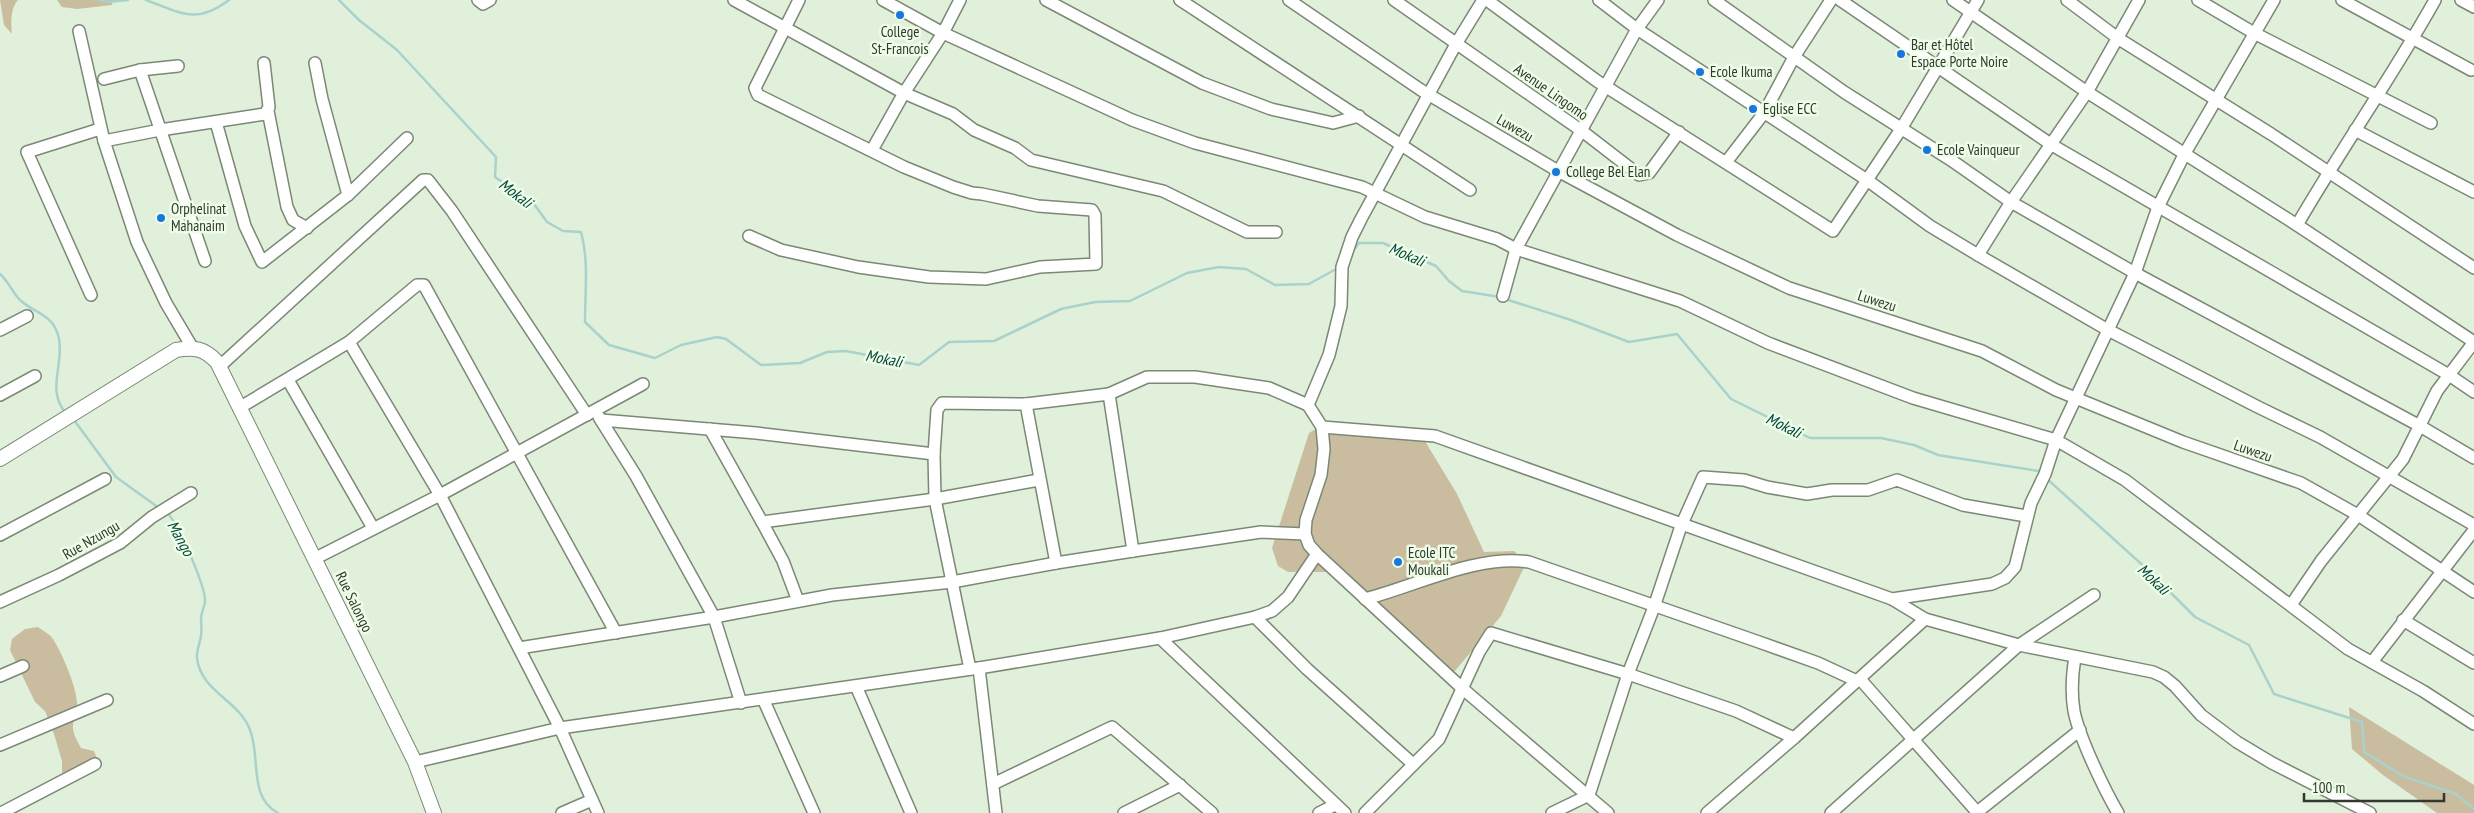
<svg xmlns="http://www.w3.org/2000/svg" width="2474" height="813" font-family="'PT Sans Narrow',sans-serif">
<style>
.green{fill:#cabd9f}
.lines{fill:none;stroke-linecap:round;stroke-linejoin:round}
.stream{stroke:#a8d2cb;stroke-width:2.5}
.minor-casing{stroke:#7b8875;stroke-width:14}
.tertiary-casing{stroke:#7b8875;stroke-width:16}
.minor{stroke:#fff;stroke-width:11}
.tertiary{stroke:#fff;stroke-width:14}
.poi-dot{fill:#1876df;stroke:#eefde7;stroke-width:2}
.labels{text-anchor:middle;stroke-width:5;stroke-linejoin:round;paint-order:stroke}
.poi-label{font-size:15px;fill:#32382f;stroke:#eefde7;text-anchor:start}
.street-label{font-size:15px;fill:#32382f;stroke:#eefde7}
.water-label{font-size:16px;font-style:italic;fill:#06463f;stroke:#eefde7}
</style>
<rect width="100%" height="100%" fill="#e1f0da"/>
<!-- green -->
<g class="green">
<path d="M 0,0 L 18,0 C 10,9 11,23 12,34 L 4,25 Z"/>
<path d="M 57,0 L 113,0 L 112,5 L 77,9 L 62,7 Z"/>
<path d="M 1324,424 L 1420,433 L 1457,494 L 1484,552 L 1514,551 L 1526,563 L 1501,616 L 1454,672 L 1330,572 L 1288,572 L 1278,566 L 1272,548 L 1309,433 Z"/>
<path d="M 38,627 C 43,631 50,634 53,639 C 62,653 77,688 77,704 C 75,728 67,723 81,748 L 94,751 L 98,761 L 65,777 L 62,772 L 62,761 L 54,734 L 45,711 L 35,702 L 10,650 L 12,639 L 25,629 Z"/>
<path d="M 2349,707 L 2474,785 L 2474,813 L 2437,813 L 2383,775 L 2352,749 Z"/>
</g>
<g class="lines">
<!-- stream -->
<g class="stream">
<path d="M 100,0 L 108,2 L 128,0"/>
<path d="M 146,0 C 181,13 196,25 229,0"/>
<path d="M 339,0 L 359,20 L 397,50 L 496,157 L 495,177 L 534,204 L 547,222 L 563,231 L 581,232 C 589,261 585,292 585,322 L 609,345 L 655,358 L 681,345 L 717,337 L 726,339 L 761,365 L 800,363 L 827,352 L 846,351 L 919,365 L 949,342 L 994,341 L 1061,309 L 1095,302 L 1130,301 L 1187,273 L 1219,267 L 1246,269 L 1275,285 L 1309,284 L 1338,268"/>
<path d="M 1353,251 L 1359,243 L 1383,243 L 1436,266 L 1449,281 L 1462,291 L 1500,297"/>
<path d="M 0,274 C 8,281 12,291 19,299 C 34,314 54,313 59,339 C 64,365 46,391 66,413"/>
<path d="M 1505,299 L 1571,320 L 1629,342 L 1677,334 L 1731,399 L 1810,438 L 1881,438 L 1914,445 L 1938,455 L 2039,471 L 2042,474"/>
<path d="M 74,420 L 116,477 L 159,508"/>
<path d="M 2046,478 L 2148,570 L 2195,617 L 2249,645 L 2274,694 L 2362,722 L 2364,752 L 2403,776 L 2456,794 L 2474,809"/>
<path d="M 166,512 C 178,521 206,588 205,602 C 204,607 202,612 201,617 C 201,623 202,630 201,636 C 200,643 196,652 197,658 C 201,692 239,700 250,730 C 261,758 248,797 278,813"/>
</g>
<defs>
<g id="minor">
<path d="M 478,0 L 483,4 L 490,0"/>
<path d="M 734,0 L 904,93 L 953,114 L 974,130 L 1015,148 L 1031,160 L 1163,191 L 1247,232 L 1276,232"/>
<path d="M 883,0 L 943,33 L 1132,120 L 1195,143 L 1362,187 L 1425,217 L 1497,239 L 1516,249 L 1680,301 L 1768,343 L 1913,398 L 2056,440 L 2125,480 L 2348,649 L 2423,691 L 2474,724"/>
<path d="M 1046,0 L 1202,83 L 1271,109 L 1333,123 L 1359,116"/>
<path d="M 1180,0 L 1470,190"/>
<path d="M 1289,0 L 1421,90 L 1558,171 L 1677,235 L 1789,288 L 1982,351 L 2056,390 L 2183,442 L 2301,483 L 2358,515 L 2474,592"/>
<path d="M 1394,0 L 1582,131 L 1639,175 L 1649,173 L 1679,132"/>
<path d="M 1483,0 L 1456,44 L 1361,219 L 1352,237 L 1342,267 L 1341,306 L 1329,355 L 1308,405 L 1322,427 L 1324,449 L 1321,475 L 1306,520 L 1305,534 L 1309,545 L 1317,554 L 1463,689 L 1608,813"/>
<path d="M 1487,0 L 1597,81 L 1833,231 L 1901,129 L 1978,0"/>
<path d="M 1599,0 L 1637,29 L 1867,180 L 1930,226 L 1978,255 L 2108,330 L 2258,407 L 2320,437 L 2474,525"/>
<path d="M 1714,0 L 1844,92 L 1951,160 L 2011,202 L 2135,273 L 2420,426 L 2474,458"/>
<path d="M 1840,0 L 2052,145 L 2449,375 L 2474,392"/>
<path d="M 1953,0 L 2087,92 L 2297,225 L 2474,342"/>
<path d="M 2067,0 L 2119,39 L 2271,134 L 2474,268"/>
<path d="M 2198,0 L 2254,33 L 2431,123"/>
<path d="M 2342,0 L 2471,70"/>
<path d="M 2461,0 L 2474,7"/>
<path d="M 79,31 L 104,141 L 137,242 L 166,303 L 192,347"/>
<path d="M 315,63 L 322,99 L 348,195"/>
<path d="M 140,70 L 178,66"/>
<path d="M 104,79 L 140,70 L 205,261"/>
<path d="M 268,111 L 287,207 L 293,220 L 307,228"/>
<path d="M 216,122 L 245,226 L 262,262 L 348,195 L 407,138"/>
<path d="M 2355,130 L 2474,192"/>
<path d="M 104,141 L 160,130 L 265,114 L 269,107 L 264,63"/>
<path d="M 872,150 L 904,93 L 943,33 L 960,0"/>
<path d="M 1727,161 L 1764,113 L 1794,57 L 1831,0"/>
<path d="M 2297,225 C 2341,149 2392,77 2435,0"/>
<path d="M 749,236 L 781,250 L 858,267 L 929,277 L 986,279 L 1040,267 L 1096,264 L 1095,215 L 1092,210 L 1038,206 L 982,194 L 972,193 L 953,187 L 904,167 L 758,95 L 755,88 L 799,0"/>
<path d="M 1978,255 L 2011,202 L 2087,92 L 2139,0"/>
<path d="M 91,295 L 27,152 L 100,129"/>
<path d="M 1503,296 L 1516,249 L 1637,29 L 1658,0"/>
<path d="M 0,330 L 27,316"/>
<path d="M 349,342 L 440,495 L 560,728 L 598,813"/>
<path d="M 219,367 L 423,180 L 428,180 L 452,211 L 587,415"/>
<path d="M 288,380 L 373,528"/>
<path d="M 1109,394 L 1147,377 L 1195,377 L 1269,388 L 1308,405"/>
<path d="M 0,395 L 35,376"/>
<path d="M 1026,404 L 1056,563 L 1133,551"/>
<path d="M 239,408 L 349,342 L 417,285 L 424,285 L 616,633"/>
<path d="M 599,417 L 636,476 L 714,617 L 741,703"/>
<path d="M 601,420 L 756,433 L 934,454"/>
<path d="M 1322,427 L 1435,436 L 1892,599 L 1925,619 L 2019,645 L 2153,672 L 2164,677 L 2175,686 L 2201,715 L 2237,742 L 2272,763 L 2370,813"/>
<path d="M 710,429 L 762,522 L 935,499 L 1039,480"/>
<path d="M 762,522 L 783,561 L 798,601"/>
<path d="M 0,535 L 105,479"/>
<path d="M 314,559 L 440,495 L 643,384"/>
<path d="M 1365,599 C 1416,586 1477,554 1529,562 L 1759,642 L 1818,663 L 1857,681"/>
<path d="M 1892,599 L 1992,584 L 2005,578 L 2015,567 L 2031,503 L 2045,474 L 2056,440 L 2135,273 L 2158,207 L 2185,153 L 2274,0"/>
<path d="M 0,602 L 59,575 L 120,543 L 152,517 L 191,493"/>
<path d="M 2291,605 L 2321,561 L 2403,459 L 2437,391 L 2474,342"/>
<path d="M 1255,617 L 1307,669 L 1413,764"/>
<path d="M 2403,620 L 2474,663"/>
<path d="M 1160,638 L 1345,813"/>
<path d="M 519,648 L 714,617 L 832,595 L 952,582 L 1056,563"/>
<path d="M 2075,657 C 2072,675 2071,693 2074,711 C 2079,737 2104,789 2118,813"/>
<path d="M 2372,662 L 2474,530"/>
<path d="M 979,668 L 996,813"/>
<path d="M 970,669 L 935,499 L 934,454 L 937,410 L 942,403 L 1026,404 L 1109,394 L 1133,551 L 1261,532 L 1305,534"/>
<path d="M 0,676 L 23,666"/>
<path d="M 1860,679 L 1977,812"/>
<path d="M 856,686 L 911,813"/>
<path d="M 764,701 L 814,813"/>
<path d="M 0,745 L 107,700"/>
<path d="M 415,762 L 560,728 L 979,668 L 1160,638 L 1255,617 L 1272,611 L 1288,597 L 1317,554"/>
<path d="M 993,784 L 1112,727 L 1212,813"/>
<path d="M 1,813 L 95,764"/>
<path d="M 562,813 L 592,800"/>
<path d="M 1124,813 L 1180,785"/>
<path d="M 1319,813 L 1335,805"/>
<path d="M 1365,813 L 1439,739 L 1479,652 L 1491,633 L 1628,674 L 1736,711 L 1794,738"/>
<path d="M 1552,813 L 1589,795 L 1628,674 L 1654,607 L 1681,526 L 1703,477 L 1744,480 L 1767,487 L 1807,494 L 1832,490 L 1868,490 L 1897,480 L 1963,505 L 2026,516"/>
<path d="M 1707,813 L 1794,738 L 1925,619"/>
<path d="M 1831,813 L 2019,645 L 2094,595"/>
<path d="M 1976,813 L 2080,730"/>
</g>
<path id="tertiary" d="M 0,459 L 176,350 C 194,347 204,348 217,362 L 415,762 L 434,813"/>
</defs>
<!-- minor casing -->
<use href="#minor" class="minor-casing"/>
<!-- tertiary casing -->
<use href="#tertiary" class="tertiary-casing"/>
<!-- minor -->
<use href="#minor" class="minor"/>
<!-- tertiary -->
<use href="#tertiary" class="tertiary"/>
</g>
<!-- markers -->
<g class="poi-dot">
<circle cx="900" cy="15" r="5"/>
<circle cx="1901" cy="54" r="5"/>
<circle cx="1700" cy="72" r="5"/>
<circle cx="1753" cy="109" r="5"/>
<circle cx="1927" cy="150" r="5"/>
<circle cx="1556" cy="172" r="5"/>
<circle cx="161" cy="218" r="5"/>
<circle cx="1398" cy="562" r="5"/>
</g>
<g class="labels">
<!-- poi labels -->
<g class="poi-label">
<text x="900" y="37" text-anchor="middle">College<tspan x="900" dy="17">St-Francois</tspan></text>
<text x="1911" y="50">Bar et Hôtel<tspan x="1911" dy="17">Espace Porte Noire</tspan></text>
<text x="1710" y="77">Ecole Ikuma</text>
<text x="1763" y="114">Eglise ECC</text>
<text x="1937" y="155">Ecole Vainqueur</text>
<text x="1566" y="177">College Bel Elan</text>
<text x="171" y="214">Orphelinat<tspan x="171" dy="17">Mahanaim</tspan></text>
<text x="1408" y="558">Ecole ITC<tspan x="1408" dy="17">Moukali</tspan></text>
</g>
<!-- street labels -->
<g class="street-label">
<text transform="translate(1551 92) rotate(35)" y="5">Avenue Lingomo</text>
<text transform="translate(1515 128) rotate(30)" y="5">Luwezu</text>
<text transform="translate(1877 301) rotate(18)" y="5">Luwezu</text>
<text transform="translate(2253 451) rotate(19)" y="5">Luwezu</text>
<text transform="translate(91 540) rotate(-30)" y="5">Rue Nzungu</text>
<text transform="translate(354 602) rotate(64)" y="5">Rue Salongo</text>
</g>
<!-- water labels -->
<g class="water-label">
<text transform="translate(516 193) rotate(37)" y="6">Mokali</text>
<text transform="translate(1407 254) rotate(23)" y="6">Mokali</text>
<text transform="translate(884 358) rotate(11)" y="6">Mokali</text>
<text transform="translate(1784 425) rotate(26)" y="6">Mokali</text>
<text transform="translate(181 538) rotate(61)" y="6">Mango</text>
<text transform="translate(2154 579) rotate(43)" y="6">Mokali</text>
</g>
</g>
<!-- scale -->
<path d="M2304 793v8h140v-8" fill="none" stroke="#32382f" stroke-width="2.5"/>
<text x="2312" y="793" font-size="15" fill="#32382f" stroke="#eefde7" stroke-width="4" paint-order="stroke">100 m</text>
</svg>
